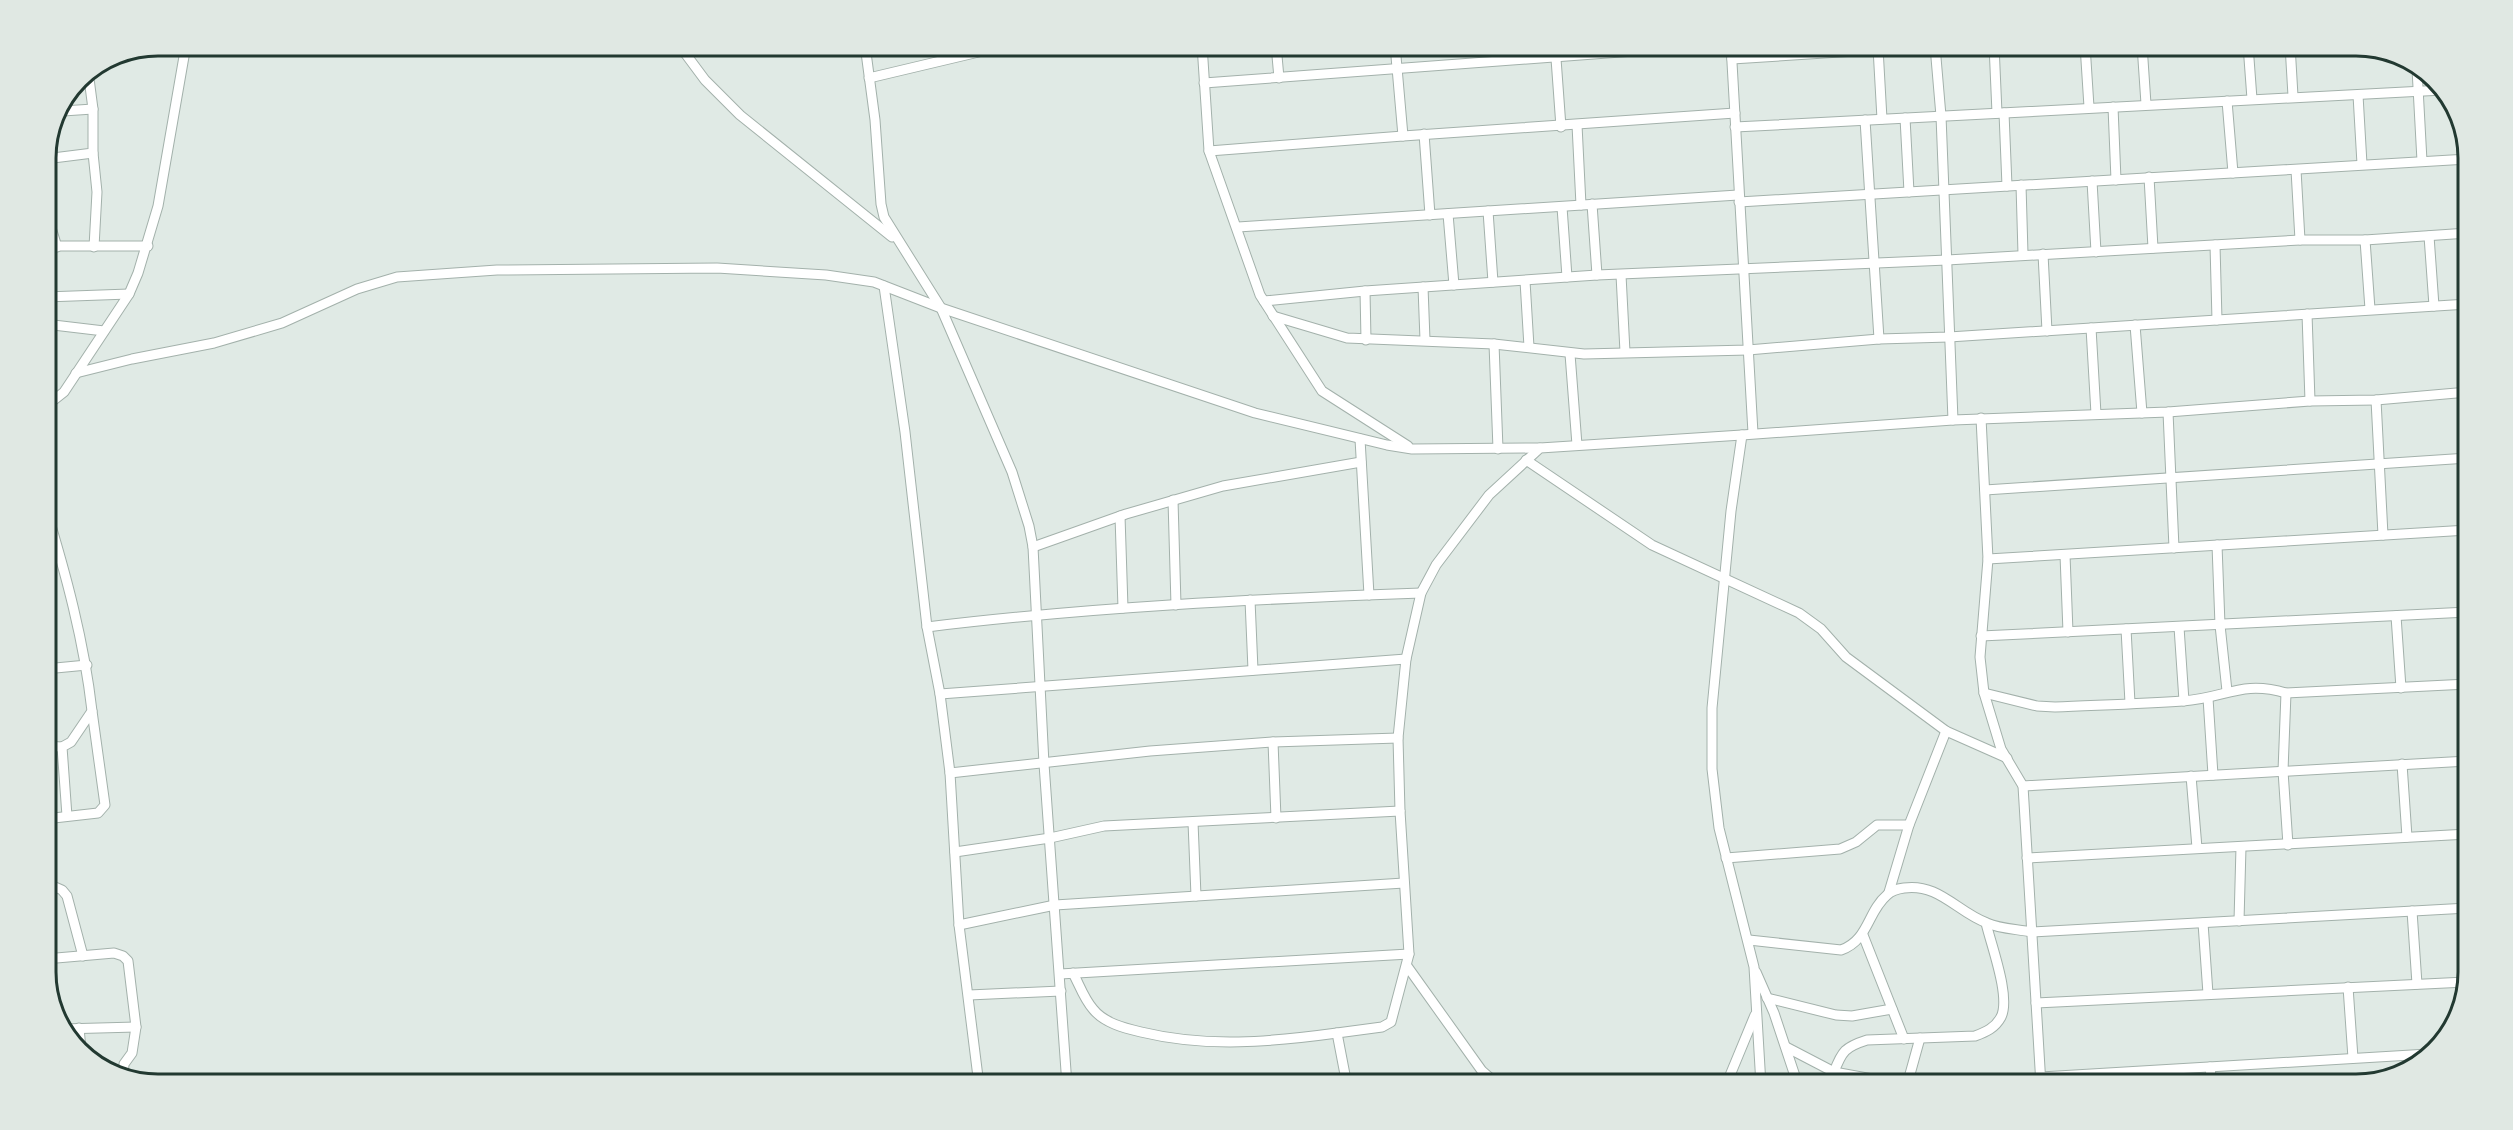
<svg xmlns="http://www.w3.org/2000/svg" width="2513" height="1130" font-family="'Space Grotesk',sans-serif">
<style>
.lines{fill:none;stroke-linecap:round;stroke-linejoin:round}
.minor-casing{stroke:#a3b1ab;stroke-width:11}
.minor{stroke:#fff;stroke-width:9}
.rim{fill:none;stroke:#223931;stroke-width:3}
</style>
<rect width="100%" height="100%" fill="#e0eae5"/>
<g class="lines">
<defs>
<g id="minor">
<path d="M 679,45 L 705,80 L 740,115 L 892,237"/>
<path d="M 865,45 L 875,120 L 881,204 L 884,217 L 941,308 L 1012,472 L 1029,526 L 1033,547 L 1044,764 L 1067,1085"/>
<path d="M 1202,45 L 1209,151 L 1260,295 L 1322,391 L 1408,446"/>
<path d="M 1276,45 L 1279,78"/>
<path d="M 1395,45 L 1403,136"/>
<path d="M 1555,45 L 1561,127"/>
<path d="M 1731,45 L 1753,433"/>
<path d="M 1994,45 L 1997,113"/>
<path d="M 2085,45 L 2089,107"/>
<path d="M 2142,45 L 2146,104"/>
<path d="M 2248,45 L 2252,99"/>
<path d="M 2290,45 L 2293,96"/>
<path d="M 1935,46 L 1941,116 L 1953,420"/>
<path d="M 1878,48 L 1882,119"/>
<path d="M 1732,59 L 1948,45"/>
<path d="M 2417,69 L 2422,161"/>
<path d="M 869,78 L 1008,45"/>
<path d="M 1204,83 L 1714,45"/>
<path d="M 2358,95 L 2362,164"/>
<path d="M 2227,101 L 2233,173"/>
<path d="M 2113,107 L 2116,180"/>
<path d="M 63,111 L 93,109"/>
<path d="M 2004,113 L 2007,186"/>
<path d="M 1905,118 L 1909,192"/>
<path d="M 1865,120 L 1879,339"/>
<path d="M 1577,125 L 1581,205"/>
<path d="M 1735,127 L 2443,90"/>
<path d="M 1424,134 L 1430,215"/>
<path d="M 1209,151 L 1403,136 L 1735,113"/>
<path d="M 93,153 L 97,192 L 94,247"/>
<path d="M 45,159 L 93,153 L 93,109 L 88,71"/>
<path d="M 2296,170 L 2300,240"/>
<path d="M 2149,177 L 2153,248"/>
<path d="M 2092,181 L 2096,252"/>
<path d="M 2021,185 L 2023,254"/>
<path d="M 1739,202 L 2468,159"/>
<path d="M 1592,204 L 1597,275"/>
<path d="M 1562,207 L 1567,277"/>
<path d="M 1488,211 L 1493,282"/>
<path d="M 1448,214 L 1454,285"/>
<path d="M 1238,227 L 1738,195"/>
<path d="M 45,230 L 52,231 L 57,247"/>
<path d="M 2429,236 L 2434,306"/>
<path d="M 2365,240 L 2370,309"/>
<path d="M 2215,245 L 2217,320"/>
<path d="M 45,246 L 148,246"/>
<path d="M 2043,254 L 2047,331"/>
<path d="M 1621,275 L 1625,352"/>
<path d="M 1525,281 L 1529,347"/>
<path d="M 884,286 L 905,432 L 927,627 L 940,694 L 950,773 L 959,925 L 979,1085"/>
<path d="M 1423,287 L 1425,340"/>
<path d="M 1365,291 L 1366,340"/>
<path d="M 45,297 L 129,294"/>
<path d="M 1264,301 L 1365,291 L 1597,275 L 1947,260 L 2300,240 L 2365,240 L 2468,233"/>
<path d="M 2307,314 L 2310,401"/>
<path d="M 1273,316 L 1347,338 L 1494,344 L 1584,354 L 1748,350 L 1879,339 L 1949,337 L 2468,304"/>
<path d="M 45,324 L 104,331"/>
<path d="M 2135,325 L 2142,413"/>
<path d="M 2091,328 L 2096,414"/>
<path d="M 1494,344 L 1498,449"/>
<path d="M 1570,354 L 1577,445"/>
<path d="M 76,373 L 132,359 L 214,343 L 282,323 L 357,289 L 397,277 L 497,270 L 717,268 L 826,275 L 874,282 L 941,308 L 1255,413 L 1387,445 L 1412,449 L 1540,448"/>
<path d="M 2376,400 L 2383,535"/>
<path d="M 45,407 L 64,392 L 129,294 L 138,273 L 158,206 L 186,45"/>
<path d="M 2168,412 L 2174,548"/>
<path d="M 1981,418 L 1988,559 L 1980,657 L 1984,693 L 2001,749 L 2023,786 L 2041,1085"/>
<path d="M 1360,439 L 1369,595"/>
<path d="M 1526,460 L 1652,545 L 1799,613 L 1821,629 L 1846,657 L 1946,731 L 2007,758"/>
<path d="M 1985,490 L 2468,458"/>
<path d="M 1173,500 L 1176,605"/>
<path d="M 45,506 C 66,574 84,641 92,711 L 71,742 L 62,747 L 67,816"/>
<path d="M 1120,516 L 1123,608"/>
<path d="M 2217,545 L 2220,625 L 2227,691"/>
<path d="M 1033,547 L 1126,514 L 1223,486 L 1361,462"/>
<path d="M 2065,555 L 2068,632"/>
<path d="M 1988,559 L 2468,530"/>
<path d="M 1250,600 L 1253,670"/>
<path d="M 2396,616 L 2401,688"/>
<path d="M 927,627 C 1091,607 1256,599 1421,593"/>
<path d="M 2179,627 L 2184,701"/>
<path d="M 2126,629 L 2130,703"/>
<path d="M 1981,636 L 2468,612"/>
<path d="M 45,669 L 87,665"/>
<path d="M 1984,693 L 2037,706 L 2055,707 C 2098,705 2141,704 2183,701 C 2226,698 2241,680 2286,693 L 2468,684"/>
<path d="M 2286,693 L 2283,771 L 2288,845"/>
<path d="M 940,694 L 1406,659"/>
<path d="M 2208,698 L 2213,775"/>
<path d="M 1273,742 L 1276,818"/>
<path d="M 45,746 L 62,747"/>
<path d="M 2402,764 L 2407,837"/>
<path d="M 950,773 L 1150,751 L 1273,742 L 1398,738"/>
<path d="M 2191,776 L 2197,848"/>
<path d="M 2023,786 L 2468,761"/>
<path d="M 45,819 L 98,813 L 105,805 L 92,711"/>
<path d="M 1193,822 L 1196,896"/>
<path d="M 45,836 L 46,883 L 62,890 L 67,896 L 83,956"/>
<path d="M 955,852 L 1050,838 L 1104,826 L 1400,811"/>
<path d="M 1726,858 L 1840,849 L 1856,842 L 1877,825 L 1909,825"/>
<path d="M 2027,858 L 2468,834"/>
<path d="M 1889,892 L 1909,825 L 1946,731"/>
<path d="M 2412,911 L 2417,984"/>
<path d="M 2239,921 L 2241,847"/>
<path d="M 2203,923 L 2208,994"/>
<path d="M 959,925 L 1055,905 L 1404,883"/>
<path d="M 1863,935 L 1904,1039"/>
<path d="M 1749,940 L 1841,950 C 1869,940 1867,912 1887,895 C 1892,890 1897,889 1904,888 C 1939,883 1957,912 1987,923 C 2000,929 2017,929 2032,932 L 2468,908"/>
<path d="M 45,959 L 114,953 L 123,956 L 128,961 L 136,1027 L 132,1053 L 124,1064 L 123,1078"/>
<path d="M 1407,966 L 1482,1071 L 1498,1085"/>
<path d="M 1756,972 L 1774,1013 L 1798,1085"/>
<path d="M 1073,973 C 1079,984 1084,999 1093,1009 C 1104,1023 1124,1028 1141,1032 C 1207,1048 1271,1042 1337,1033"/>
<path d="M 1060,974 L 1409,954"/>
<path d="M 2462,982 L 2463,996"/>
<path d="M 2348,987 L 2353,1058"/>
<path d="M 969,995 L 1061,991"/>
<path d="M 1767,998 L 1836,1015 L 1852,1016 L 1892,1009"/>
<path d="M 2036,1003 L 2466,982"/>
<path d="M 79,1028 L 81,1049"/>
<path d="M 62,1029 L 136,1027"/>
<path d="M 1786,1047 L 1834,1072 L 1905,1085"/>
<path d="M 2210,1067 L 2212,1085"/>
<path d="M 1834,1072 C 1842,1051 1845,1047 1867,1040 L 1975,1036 C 1986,1032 1995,1028 2001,1017 C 2011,997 1991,945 1986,923"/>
<path d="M 2041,1077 L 2428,1054"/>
<path d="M 1347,1085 L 1337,1033 L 1382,1027 L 1391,1022 L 1409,954 L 1400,811 L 1398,738 L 1406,659 L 1421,593 L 1436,565 L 1489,495 L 1540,448 L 1742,435"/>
<path d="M 1726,1085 L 1755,1015"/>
<path d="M 1761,1085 L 1754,967 L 1719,828 L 1712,769 L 1712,708 L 1731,511 L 1742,435 L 1953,420 L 2168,412 L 2310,401 L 2376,400 L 2468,392"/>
<path d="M 1907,1085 L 1920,1038"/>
</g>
</defs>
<!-- minor casing -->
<use href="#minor" class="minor-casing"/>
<!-- minor -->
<use href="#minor" class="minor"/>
</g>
<!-- crop -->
<path d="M0 0H2513V1130H0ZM158 56H2356A102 102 0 0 1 2458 158V972A102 102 0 0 1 2356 1074H158A102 102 0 0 1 56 972V158A102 102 0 0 1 158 56Z" fill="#e0e8e3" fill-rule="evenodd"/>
<path class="rim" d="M158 56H2356A102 102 0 0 1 2458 158V972A102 102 0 0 1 2356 1074H158A102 102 0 0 1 56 972V158A102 102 0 0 1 158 56Z"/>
</svg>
